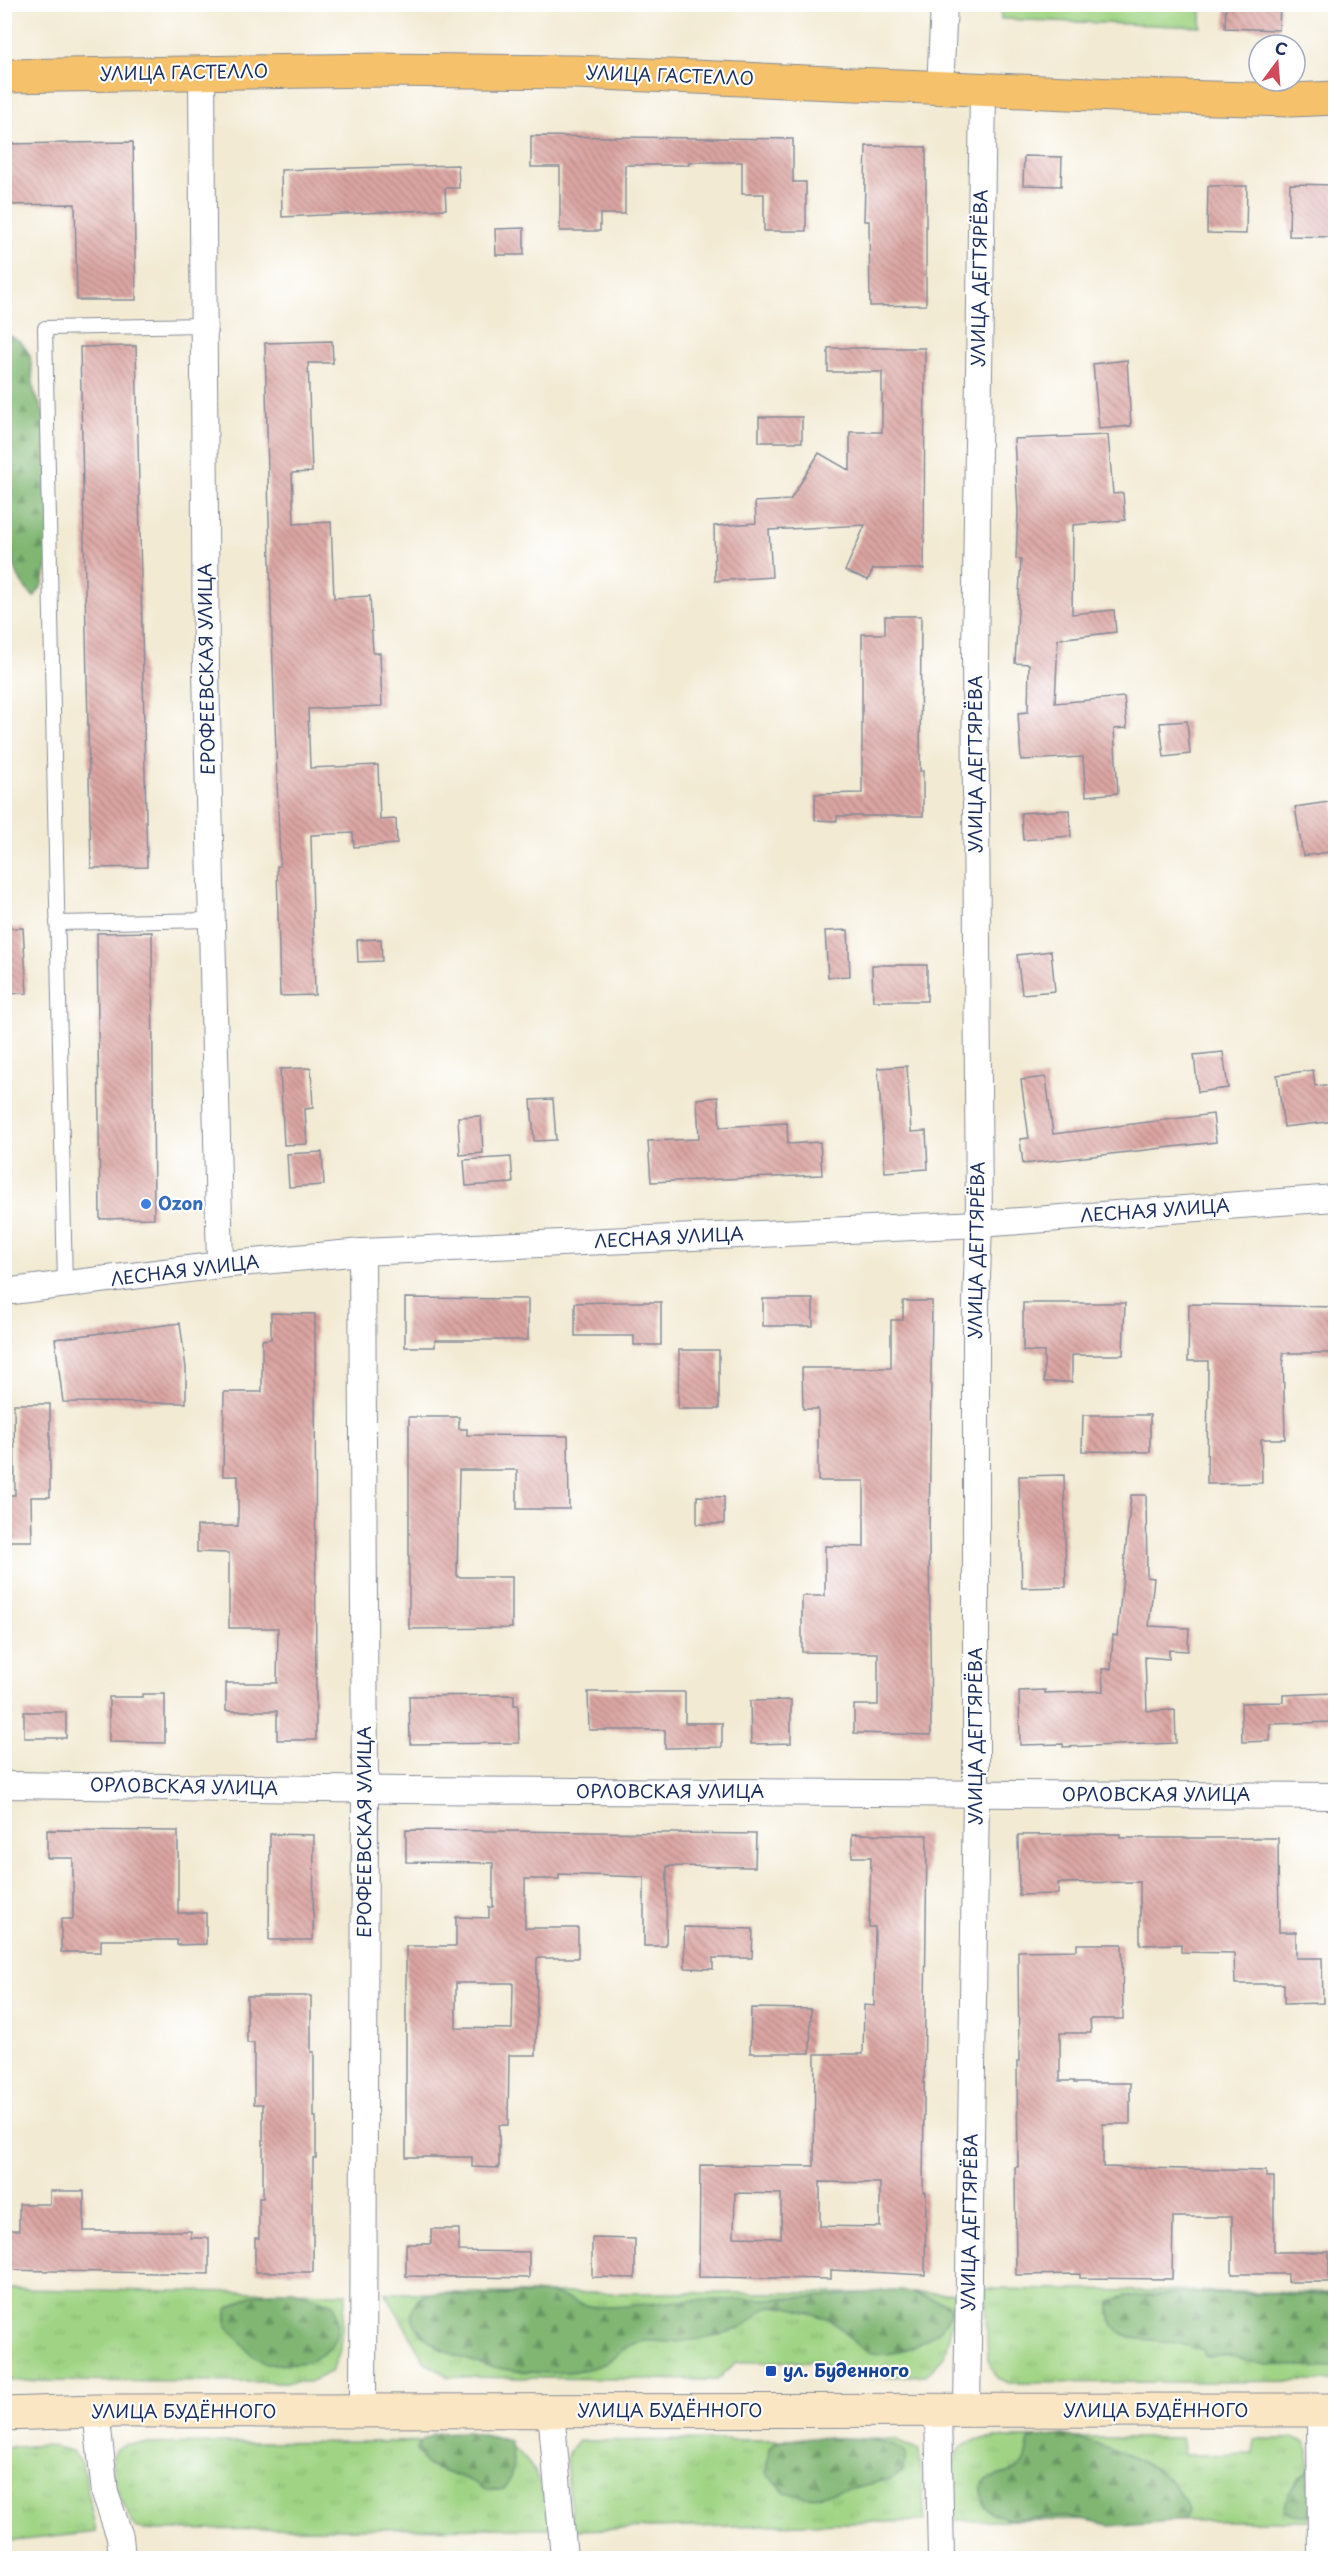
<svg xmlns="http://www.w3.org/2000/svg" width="1340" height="2563" font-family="'Playpen Sans',sans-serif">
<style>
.grass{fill:url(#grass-tufts);stroke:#5e8271;stroke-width:1.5}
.forest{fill:url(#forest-firs);stroke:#4e7268;stroke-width:1.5}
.park{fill:#a0d484;stroke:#5e8271;stroke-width:1.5}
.building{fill:url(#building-back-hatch);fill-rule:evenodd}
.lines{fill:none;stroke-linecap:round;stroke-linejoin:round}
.lane-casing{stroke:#868c98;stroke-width:16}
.street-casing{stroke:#868c98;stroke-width:28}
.secondary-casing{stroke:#868c98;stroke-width:35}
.primary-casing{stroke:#868c98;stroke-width:35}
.lane{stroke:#fff;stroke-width:14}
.street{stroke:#fff;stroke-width:26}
.secondary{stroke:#fbe6c4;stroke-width:33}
.primary{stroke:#f5c16b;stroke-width:33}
.shop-dot{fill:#3f7fe0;stroke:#fff;stroke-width:2}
.transit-dot{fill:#1a4fb4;stroke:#fff;stroke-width:2}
.labels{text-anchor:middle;stroke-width:4.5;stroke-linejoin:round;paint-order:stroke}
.street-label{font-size:18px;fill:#1b2f5e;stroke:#fff}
.shop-label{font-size:18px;font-weight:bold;fill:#366cbe;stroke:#fff;text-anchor:start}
.transit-label{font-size:18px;font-weight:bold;fill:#164399;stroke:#fff;text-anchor:start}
</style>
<defs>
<pattern id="grass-tufts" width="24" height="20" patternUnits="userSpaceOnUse" patternTransform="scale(1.5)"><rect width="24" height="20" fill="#a0d484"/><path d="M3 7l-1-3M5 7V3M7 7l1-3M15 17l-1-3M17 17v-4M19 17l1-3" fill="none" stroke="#89b674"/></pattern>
<pattern id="forest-firs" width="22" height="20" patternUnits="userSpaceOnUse" patternTransform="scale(1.5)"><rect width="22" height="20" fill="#80b672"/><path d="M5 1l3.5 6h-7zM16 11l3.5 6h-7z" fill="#689461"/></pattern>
<pattern id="building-back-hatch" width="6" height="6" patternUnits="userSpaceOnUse" patternTransform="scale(1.5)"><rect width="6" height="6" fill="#dba5a2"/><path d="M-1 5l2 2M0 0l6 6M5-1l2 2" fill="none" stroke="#b18787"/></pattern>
</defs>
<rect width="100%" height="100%" fill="#fff"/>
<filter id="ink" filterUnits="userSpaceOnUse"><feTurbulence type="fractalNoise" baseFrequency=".0167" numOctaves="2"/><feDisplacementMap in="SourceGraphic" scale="12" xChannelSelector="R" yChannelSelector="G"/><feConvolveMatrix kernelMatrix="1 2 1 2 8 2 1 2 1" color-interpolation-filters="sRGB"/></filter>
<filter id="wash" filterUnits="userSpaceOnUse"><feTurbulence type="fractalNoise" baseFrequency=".008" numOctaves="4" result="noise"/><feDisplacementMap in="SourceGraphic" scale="24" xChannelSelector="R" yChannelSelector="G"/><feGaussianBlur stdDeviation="1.35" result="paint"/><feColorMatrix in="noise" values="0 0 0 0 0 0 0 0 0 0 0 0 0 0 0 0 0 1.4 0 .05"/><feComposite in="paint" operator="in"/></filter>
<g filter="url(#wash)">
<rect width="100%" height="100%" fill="#f2ead3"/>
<!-- grass -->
<g class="grass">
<path d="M 5,2289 L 346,2293 L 339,2354 L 331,2372 L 309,2382 L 5,2381 Z"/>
<path d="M 985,2289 L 1335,2293 L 1335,2381 L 1008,2383 L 997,2378 L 988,2360 Z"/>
<path d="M 386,2293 L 954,2293 L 952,2324 L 944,2356 L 926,2375 L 848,2379 L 818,2361 L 736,2362 L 717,2380 L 449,2377 L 425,2362 Z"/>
<path d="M 995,2438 L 1181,2438 L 1184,2455 L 1254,2454 L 1254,2439 L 1294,2439 L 1304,2441 L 1309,2450 L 1309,2521 L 951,2520 C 951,2500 946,2454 967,2443 C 974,2439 987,2440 995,2438 Z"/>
<path d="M 894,2439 L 919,2450 L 925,2521 L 573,2530 L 566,2461 L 568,2453 L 578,2441 Z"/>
<path d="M 500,2441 C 535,2456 546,2492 550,2528 L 144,2530 L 135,2528 C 126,2508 94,2454 126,2444 Z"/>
<path d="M 46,2445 L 72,2451 L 82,2463 L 96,2532 L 5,2542 L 5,2448 Z"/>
</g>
<!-- forest -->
<g class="forest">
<path d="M 4,332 L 21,342 L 30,355 L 34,391 L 49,425 L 55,533 L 43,584 L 34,597 C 8,573 17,557 5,528 Z"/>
<path d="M 891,2290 L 901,2290 L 947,2303 L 952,2309 C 947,2324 936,2334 922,2342 C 906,2352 878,2360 861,2348 C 849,2339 842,2327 829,2320 C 820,2315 791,2307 780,2306 C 762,2304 755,2320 742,2328 C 721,2334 698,2341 675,2342 C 664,2343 651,2339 639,2342 C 623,2345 616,2360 601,2365 C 555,2383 444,2370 416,2326 C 409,2316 411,2303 423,2296 C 435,2289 447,2294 459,2295 C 487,2299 516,2292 545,2293 C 563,2294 579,2306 597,2307 C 625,2308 655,2302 683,2301 C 753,2299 823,2299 891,2290 Z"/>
<path d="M 278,2291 L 294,2291 L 334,2304 C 343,2330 336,2351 309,2361 C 297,2365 279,2363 266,2364 L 251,2354 L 227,2325 L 227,2309 L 251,2296 Z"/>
<path d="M 1208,2293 L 1335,2295 L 1335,2367 L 1267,2365 L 1231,2356 L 1205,2356 L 1203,2351 C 1193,2348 1182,2343 1171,2342 C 1141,2338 1106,2343 1110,2301 L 1126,2296 Z"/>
<path d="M 468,2432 L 510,2441 C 514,2458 515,2474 504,2489 C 482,2494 480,2484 463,2478 C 451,2473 438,2469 425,2465 L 417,2449 C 423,2428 450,2433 468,2432 Z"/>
<path d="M 1063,2435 C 1103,2446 1181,2464 1188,2513 L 1184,2520 L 1110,2526 L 1067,2517 L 1009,2519 L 992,2513 L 985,2507 L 981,2491 L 983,2482 C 993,2474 1016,2475 1023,2463 C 1027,2456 1026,2447 1030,2439 Z"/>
<path d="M 811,2437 C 836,2439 891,2434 906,2454 L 904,2470 L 891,2479 L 809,2498 L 785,2492 L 766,2473 L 769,2448 L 776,2442 Z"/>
<path d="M 1322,2462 L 1335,2465 L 1335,2517 L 1299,2516 L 1284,2510 C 1291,2483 1299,2476 1322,2462 Z"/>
</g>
<!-- park -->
<path class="park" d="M 1001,5 L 1201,5 L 1201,27 L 1001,19 Z"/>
<g id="blocks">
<!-- building -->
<g class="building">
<path d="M 1226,4 L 1280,4 L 1279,30 L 1225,28 Z"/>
<path d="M 531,136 L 793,139 L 793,182 L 806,182 L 806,231 L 764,231 L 764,194 L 742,194 L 742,162 L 689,162 L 689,165 L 625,165 L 625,214 L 600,214 L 600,231 L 560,231 L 560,167 L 531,167 Z"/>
<path d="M 133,142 L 136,300 L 77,300 L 75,204 L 4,205 L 4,144 Z"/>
<path d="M 866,146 L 926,147 L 926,305 L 870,306 L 869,221 L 864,221 Z"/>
<path d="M 1024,156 L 1062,157 L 1061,186 L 1023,185 Z"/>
<path d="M 458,165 L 459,188 L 445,188 L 446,209 L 282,217 L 281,170 Z"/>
<path d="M 1290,184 L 1335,185 L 1335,237 L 1289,236 Z"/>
<path d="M 1208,186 L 1247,186 L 1246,234 L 1207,233 Z"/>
<path d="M 524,228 L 524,255 L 496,255 L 495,229 Z"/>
<path d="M 332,341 L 333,363 L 308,363 L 312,472 L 292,473 L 294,524 L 331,522 L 334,598 L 370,596 L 373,653 L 380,653 L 382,706 L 308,709 L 310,768 L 378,765 L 380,820 L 396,819 L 397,844 L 354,847 L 353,833 L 311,835 L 315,995 L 280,996 L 277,866 L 280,866 L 271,607 L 265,343 Z"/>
<path d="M 136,346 L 147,867 L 91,868 L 80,347 Z"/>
<path d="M 828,348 L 925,348 L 924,569 L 873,569 L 868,580 L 845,571 L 865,525 L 769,530 L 772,577 L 715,581 L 714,526 L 756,523 L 755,502 L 790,500 L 819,453 L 850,471 L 850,432 L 882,432 L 882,372 L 828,372 Z"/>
<path d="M 1127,360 L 1131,426 L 1099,429 L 1093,364 Z"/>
<rect x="759" y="417" width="43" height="25"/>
<path d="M 1108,435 L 1113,494 L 1123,493 L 1125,520 L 1073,525 L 1072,614 L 1114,610 L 1116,632 L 1058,639 L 1055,703 L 1124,697 L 1127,728 L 1114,729 L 1118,793 L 1086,796 L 1083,757 L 1021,760 L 1018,713 L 1028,712 L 1029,664 L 1015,663 L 1021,559 L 1016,559 L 1018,512 L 1014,439 Z"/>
<path d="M 885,616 L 921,616 L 920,771 L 923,771 L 923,816 L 837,816 L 837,821 L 815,820 L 815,794 L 862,793 L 862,634 L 885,634 Z"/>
<path d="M 1187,721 L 1190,754 L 1164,757 L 1160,723 Z"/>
<path d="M 1335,801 L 1335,851 L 1303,856 L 1295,807 Z"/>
<path d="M 1069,810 L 1071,836 L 1023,840 L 1021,813 Z"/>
<path d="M 4,928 L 23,928 L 27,993 L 4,994 Z"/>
<path d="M 848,930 L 850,976 L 828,977 L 825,931 Z"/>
<path d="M 152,932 L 154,1218 L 100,1219 L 97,933 Z"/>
<path d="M 381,939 L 382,961 L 358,962 L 357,940 Z"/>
<path d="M 1051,951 L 1055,991 L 1022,994 L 1017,955 Z"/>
<path d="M 872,965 L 927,965 L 927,1001 L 873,1001 Z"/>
<path d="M 1223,1052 L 1228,1088 L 1198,1092 L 1194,1055 Z"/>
<path d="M 907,1066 L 911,1132 L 926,1131 L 928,1169 L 885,1172 L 878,1068 Z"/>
<path d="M 311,1068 L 313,1108 L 305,1109 L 307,1144 L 284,1145 L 280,1069 Z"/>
<path d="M 1313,1070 L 1315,1086 L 1335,1084 L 1335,1121 L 1284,1127 L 1277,1075 Z"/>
<path d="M 1046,1077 L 1053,1134 L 1213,1114 L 1216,1142 L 1023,1164 L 1020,1139 L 1029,1138 L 1021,1080 Z"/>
<path d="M 718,1097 L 720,1127 L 787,1123 L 788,1144 L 820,1142 L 822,1175 L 651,1182 L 648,1141 L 699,1139 L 697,1099 Z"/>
<path d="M 553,1099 L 556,1140 L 534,1141 L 531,1100 Z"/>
<path d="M 481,1116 L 483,1153 L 460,1155 L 458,1117 Z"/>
<path d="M 322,1152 L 324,1185 L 289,1187 L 287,1154 Z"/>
<path d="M 511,1157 L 513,1183 L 466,1186 L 464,1160 Z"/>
<path d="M 405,1298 L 528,1299 L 528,1340 L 435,1340 L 435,1347 L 405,1347 Z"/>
<rect x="763" y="1299" width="50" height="27"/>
<path d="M 903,1301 L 932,1301 L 929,1539 L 931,1735 L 854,1733 L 854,1705 L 878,1705 L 878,1653 L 802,1652 L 802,1596 L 825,1596 L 825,1546 L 864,1547 L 864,1481 L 818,1481 L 818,1409 L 803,1409 L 802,1368 L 891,1368 L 891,1320 L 903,1320 Z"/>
<path d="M 609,1302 L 661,1302 L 661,1345 L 634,1345 L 634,1336 L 575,1336 L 575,1303 Z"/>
<path d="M 1023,1303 L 1125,1303 L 1123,1355 L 1072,1355 L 1072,1382 L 1044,1382 L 1044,1352 L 1023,1351 Z"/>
<path d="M 1189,1304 L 1335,1307 L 1335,1353 L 1283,1353 L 1285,1439 L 1261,1439 L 1262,1483 L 1207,1484 L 1208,1361 L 1188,1361 Z"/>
<path d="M 271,1313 L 315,1314 L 316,1740 L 277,1740 L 277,1711 L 226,1711 L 226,1683 L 277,1683 L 278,1628 L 229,1628 L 229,1553 L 197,1552 L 197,1526 L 238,1526 L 238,1476 L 223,1476 L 224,1392 L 262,1392 L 262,1340 L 271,1339 Z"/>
<path d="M 180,1323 L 186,1368 L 186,1403 L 63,1402 L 55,1339 Z"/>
<path d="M 679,1350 L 719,1350 L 719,1409 L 678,1409 Z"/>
<path d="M 14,1404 L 50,1404 L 50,1497 L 31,1497 L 32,1541 L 7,1541 L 4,1495 L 15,1495 Z"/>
<path d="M 1083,1415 L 1150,1415 L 1150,1452 L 1082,1451 Z"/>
<path d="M 409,1417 L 459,1417 L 459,1429 L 467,1429 L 467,1435 L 568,1436 L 569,1509 L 517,1509 L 517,1470 L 459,1470 L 457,1577 L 512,1577 L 512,1628 L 409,1629 Z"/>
<path d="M 1064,1475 L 1066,1587 L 1022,1588 L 1019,1476 Z"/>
<path d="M 1131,1495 L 1146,1495 L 1147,1577 L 1154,1578 L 1149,1626 L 1189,1628 L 1188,1651 L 1169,1650 L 1169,1659 L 1145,1657 L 1147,1711 L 1175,1710 L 1176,1743 L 1063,1747 L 1063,1744 L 1020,1745 L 1019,1691 L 1045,1690 L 1045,1693 L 1103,1691 L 1102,1669 L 1111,1669 L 1113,1635 L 1117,1636 Z"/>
<path d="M 697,1496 L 724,1497 L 724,1524 L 697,1524 Z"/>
<path d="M 588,1692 L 685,1692 L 685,1723 L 722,1723 L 722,1747 L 665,1748 L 665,1730 L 589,1730 Z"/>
<path d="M 1335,1693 L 1335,1722 L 1270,1724 L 1270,1741 L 1242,1742 L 1241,1703 L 1283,1702 L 1283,1695 Z"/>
<path d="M 142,1694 L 165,1694 L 165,1743 L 109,1742 L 109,1697 L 142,1697 Z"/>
<path d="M 514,1695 L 514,1705 L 518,1705 L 519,1743 L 410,1744 L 409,1696 Z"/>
<path d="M 791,1700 L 791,1743 L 751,1744 L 750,1701 Z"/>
<rect x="24" y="1712" width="42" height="26"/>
<path d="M 47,1830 L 178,1831 L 178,1913 L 206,1913 L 206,1944 L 177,1945 L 177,1940 L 101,1940 L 101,1952 L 61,1952 L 61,1919 L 73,1919 L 73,1858 L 47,1858 Z"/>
<path d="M 406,1830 L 756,1834 L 755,1867 L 667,1866 L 666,1946 L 644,1946 L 644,1877 L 559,1874 L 559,1879 L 525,1879 L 525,1928 L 578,1928 L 578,1958 L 537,1958 L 536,2055 L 509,2055 L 508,2125 L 499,2125 L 499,2168 L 472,2167 L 472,2157 L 406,2157 L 406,1946 L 456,1946 L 456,1917 L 489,1918 L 489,1907 L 493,1907 L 493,1863 L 406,1862 ZM 456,1983 L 513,1983 L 512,2029 L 456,2028 Z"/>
<path d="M 270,1834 L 314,1835 L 313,1940 L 269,1940 Z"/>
<path d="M 852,1834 L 927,1835 L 923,2192 L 926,2192 L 925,2275 L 831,2270 L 831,2279 L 699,2277 L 700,2165 L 814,2166 L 815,2054 L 863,2054 L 864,2005 L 874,2006 L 875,1927 L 869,1927 L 871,1857 L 852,1857 ZM 820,2182 L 880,2183 L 880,2227 L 820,2226 ZM 735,2193 L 781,2194 L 781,2238 L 734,2237 Z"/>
<path d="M 1120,1834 L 1120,1838 L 1278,1838 L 1279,1932 L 1296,1932 L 1296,1958 L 1322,1958 L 1323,2003 L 1284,2004 L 1284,1984 L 1235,1984 L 1234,1953 L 1181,1952 L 1181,1944 L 1140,1945 L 1140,1882 L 1058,1883 L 1058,1894 L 1019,1895 L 1018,1835 Z"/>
<path d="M 684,1927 L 753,1929 L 752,1958 L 713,1958 L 713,1969 L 685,1968 Z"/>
<path d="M 1077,1944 L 1122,1944 L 1123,2019 L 1090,2019 L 1091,2033 L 1060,2033 L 1060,2081 L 1074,2081 L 1074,2083 L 1130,2083 L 1130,2124 L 1103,2124 L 1103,2167 L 1266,2171 L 1266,2177 L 1274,2177 L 1274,2252 L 1329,2252 L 1329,2282 L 1288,2282 L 1288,2274 L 1232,2274 L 1232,2217 L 1173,2217 L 1172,2279 L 1080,2278 L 1080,2274 L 1016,2275 L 1015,2167 L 1018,2167 L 1017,2062 L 1019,2062 L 1018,1951 L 1077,1950 Z"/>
<path d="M 247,1996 L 311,1996 L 311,2052 L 314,2052 L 314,2117 L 316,2117 L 316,2158 L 313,2158 L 313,2272 L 255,2272 L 255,2238 L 259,2238 L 259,2198 L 263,2198 L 263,2104 L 254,2104 L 254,2043 L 247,2043 Z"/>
<path d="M 751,2008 L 811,2009 L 810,2053 L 750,2053 Z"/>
<path d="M 50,2191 L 84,2191 L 84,2231 L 191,2231 L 191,2238 L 209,2238 L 209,2274 L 4,2270 L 4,2230 L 19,2230 L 19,2204 L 50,2204 Z"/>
<path d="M 431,2229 L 459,2229 L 459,2251 L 529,2252 L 529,2278 L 406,2276 L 406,2244 L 431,2244 Z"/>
<path d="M 592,2238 L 635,2239 L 635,2278 L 592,2277 Z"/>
</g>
</g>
</g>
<g filter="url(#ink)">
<use href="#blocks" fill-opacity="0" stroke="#868c98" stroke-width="1.5"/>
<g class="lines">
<defs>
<g id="lane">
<path d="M 57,923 L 212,920"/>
<path d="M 4,1271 L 9,1292"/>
<path d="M 65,1285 L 45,328 L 204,325"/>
</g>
<g id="street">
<path d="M 202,72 L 206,671 L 220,1265"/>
<path d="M 940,88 L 944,4"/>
<path d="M 362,1252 L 365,1789 L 363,2411"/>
<path d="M 4,1292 L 220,1265 L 362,1252 L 979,1224 L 1336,1198"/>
<path d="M 4,1785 L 404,1790 L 1336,1796"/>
<path d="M 96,2411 L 105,2493 L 120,2537 L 122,2558"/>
<path d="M 551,2411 L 564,2558"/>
<path d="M 938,2411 L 941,2558"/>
<path d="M 967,2411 L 976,1794 L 976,1304 L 979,1224 L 975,658 L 983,90"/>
<path d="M 1320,2411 L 1321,2558"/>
</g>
<path id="secondary" d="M 4,2414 L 96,2411 L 1336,2410"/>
<path id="primary" d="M 4,76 L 380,70 L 575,72 L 1139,96 L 1291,100 L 1336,98"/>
</defs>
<!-- lane casing -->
<use href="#lane" class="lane-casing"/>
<!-- street casing -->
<use href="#street" class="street-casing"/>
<!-- secondary casing -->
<use href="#secondary" class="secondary-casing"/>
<!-- primary casing -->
<use href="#primary" class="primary-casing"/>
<!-- lane -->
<use href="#lane" class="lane"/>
<!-- street -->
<use href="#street" class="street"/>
<!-- secondary -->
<use href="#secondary" class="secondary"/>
<!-- primary -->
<use href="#primary" class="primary"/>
</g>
</g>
<!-- markers -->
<circle class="shop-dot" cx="146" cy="1204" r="6"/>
<rect class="transit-dot" x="765" y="2365" width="12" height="12" rx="3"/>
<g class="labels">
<!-- street labels -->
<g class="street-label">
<text transform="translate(184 73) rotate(-1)" y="6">УЛИЦА ГАСТЕЛЛО</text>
<text transform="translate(670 76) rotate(2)" y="6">УЛИЦА ГАСТЕЛЛО</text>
<text transform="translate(980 278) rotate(-89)" y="6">УЛИЦА ДЕГТЯРЁВА</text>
<text transform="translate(207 669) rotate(-91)" y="6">ЕРОФЕЕВСКАЯ УЛИЦА</text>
<text transform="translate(976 764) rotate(-90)" y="6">УЛИЦА ДЕГТЯРЁВА</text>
<text transform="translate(1155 1211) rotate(-4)" y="6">ЛЕСНАЯ УЛИЦА</text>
<text transform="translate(669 1238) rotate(-3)" y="6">ЛЕСНАЯ УЛИЦА</text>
<text transform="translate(977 1250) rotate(-89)" y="6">УЛИЦА ДЕГТЯРЁВА</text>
<text transform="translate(185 1271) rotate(-7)" y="6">ЛЕСНАЯ УЛИЦА</text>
<text transform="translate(976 1736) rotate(-90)" y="6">УЛИЦА ДЕГТЯРЁВА</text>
<text transform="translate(184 1787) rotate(1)" y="6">ОРЛОВСКАЯ УЛИЦА</text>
<text x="670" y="1798">ОРЛОВСКАЯ УЛИЦА</text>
<text x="1156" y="1801">ОРЛОВСКАЯ УЛИЦА</text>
<text transform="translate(365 1832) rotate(-90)" y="6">ЕРОФЕЕВСКАЯ УЛИЦА</text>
<text transform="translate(970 2222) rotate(-89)" y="6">УЛИЦА ДЕГТЯРЁВА</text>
<text x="670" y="2417">УЛИЦА БУДЁННОГО</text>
<text x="1156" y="2417">УЛИЦА БУДЁННОГО</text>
<text x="184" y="2418">УЛИЦА БУДЁННОГО</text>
</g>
<!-- shop labels -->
<g class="shop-label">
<text x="158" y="1210">Ozon</text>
</g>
<!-- transit labels -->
<g class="transit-label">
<text x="783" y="2377">ул. Буденного</text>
</g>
</g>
<!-- margin -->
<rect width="1340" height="2563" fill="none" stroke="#fff" stroke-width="24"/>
<!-- north arrow -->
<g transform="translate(1277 63) rotate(16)"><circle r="28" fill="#ffffff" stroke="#a4acbf" stroke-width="1.5"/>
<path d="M0-4.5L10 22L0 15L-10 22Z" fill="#d1495b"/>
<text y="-9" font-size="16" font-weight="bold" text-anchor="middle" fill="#1b2f5e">С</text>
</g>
</svg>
